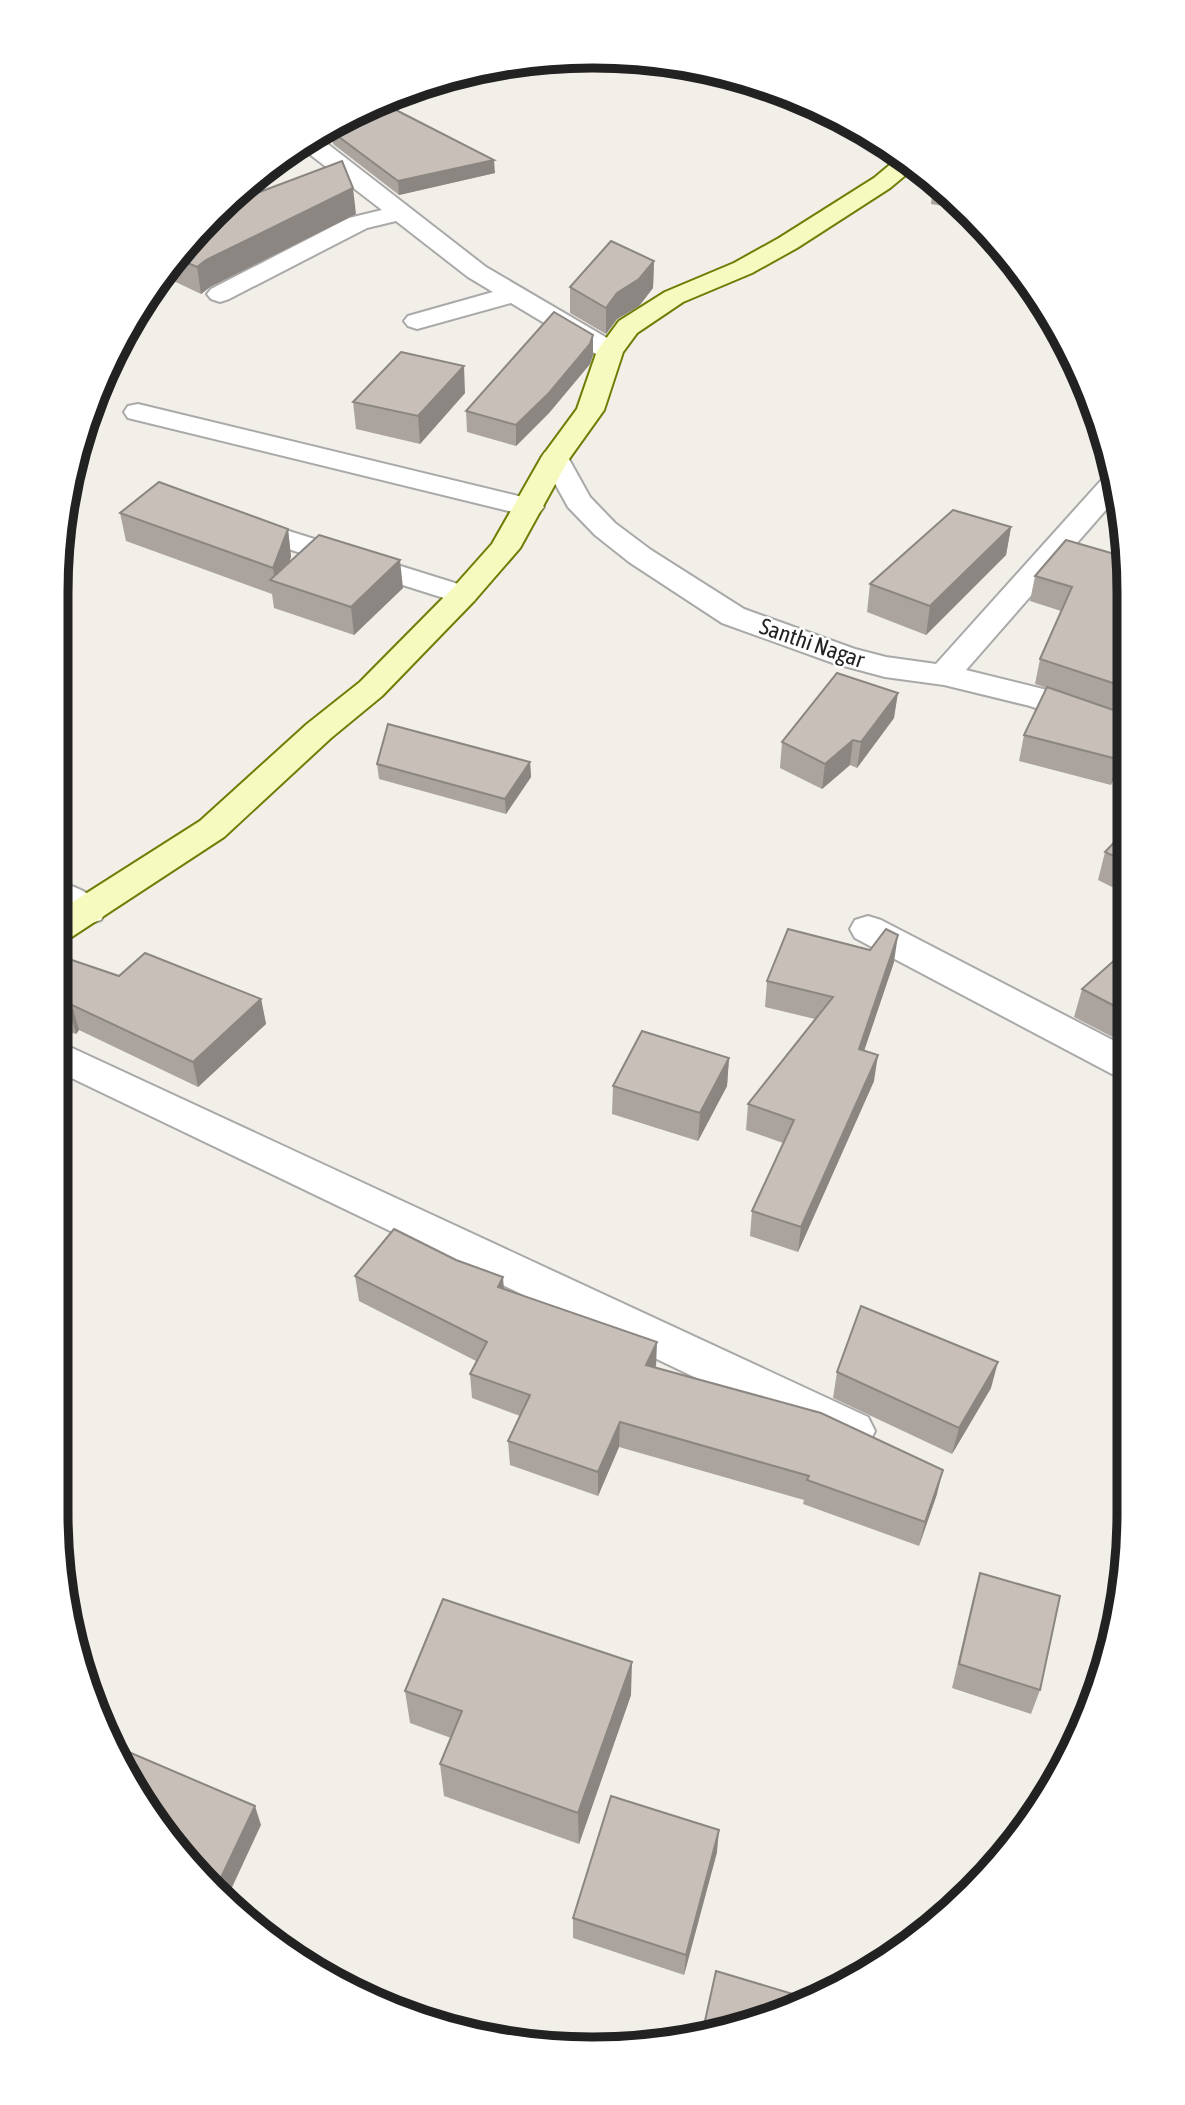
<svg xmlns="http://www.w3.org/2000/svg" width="1185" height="2105" font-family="'Asap Condensed',sans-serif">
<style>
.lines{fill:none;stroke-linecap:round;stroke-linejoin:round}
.street-casing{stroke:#a9a9a9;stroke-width:4}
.secondary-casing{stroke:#707d05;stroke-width:4}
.street{fill:#fff;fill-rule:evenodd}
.secondary{fill:#f7fabf;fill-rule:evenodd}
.wall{fill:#aba49e}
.shaded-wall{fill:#8b8681}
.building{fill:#c7bfb8;stroke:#8b8681;stroke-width:2}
.labels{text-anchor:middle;stroke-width:5;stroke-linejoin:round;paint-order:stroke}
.street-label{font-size:23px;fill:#222;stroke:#fff}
.rim{fill:none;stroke:#222;stroke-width:9}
</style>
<rect width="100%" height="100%" fill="#f2efe9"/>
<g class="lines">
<defs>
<g id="street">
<path d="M 314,137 L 329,145 L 486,267 L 619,345 L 623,351 L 619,357 L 610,359 L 601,357 L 511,303 L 417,329 L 408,326 L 404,321 L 408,316 L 493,292 L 468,277 L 396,221 L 367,228 L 229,299 L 220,302 L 211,299 L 207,294 L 211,289 L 349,218 L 382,210 L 299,146 Z"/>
<path d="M 138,404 L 539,501 L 544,507 L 539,513 L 529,516 L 128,418 L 124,412 L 128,406 Z"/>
<path d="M 555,450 L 565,452 L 590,497 L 615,523 L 651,550 L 744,609 L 855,649 L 886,657 L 936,664 L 1105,476 L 1113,474 L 1118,496 L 966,670 L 1051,691 L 1125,717 L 1125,739 L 1030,706 L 944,685 L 885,677 L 833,663 L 722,623 L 629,562 L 595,535 L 568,507 L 541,458 L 545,452 Z"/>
<path d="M 276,527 L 474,589 L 478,595 L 474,601 L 463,604 L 266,542 L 261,536 L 266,530 Z"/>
<path d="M 57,881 C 74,886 97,895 106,911 L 101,920 L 88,924 L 57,909 Z"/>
<path d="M 868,916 L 881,920 L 1126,1047 L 1126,1078 L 1112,1074 L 855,938 L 850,929 L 855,920 Z"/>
<path d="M 57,1041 L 868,1417 L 875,1431 L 868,1445 L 852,1451 L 836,1445 L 57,1071 Z"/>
</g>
<path id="secondary" d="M 898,158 L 914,168 L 890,188 L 797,248 L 752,273 L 683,302 L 637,333 L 623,352 L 604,410 L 569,459 L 520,548 L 474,601 L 382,696 L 331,738 L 224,837 L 70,938 L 57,942 L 57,912 L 200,821 L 307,724 L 360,682 L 452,589 L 492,544 L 541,458 L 577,409 L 597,351 L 619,321 L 665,292 L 734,263 L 779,238 L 874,178 Z"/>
</defs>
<!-- street casing -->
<use href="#street" class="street-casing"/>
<!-- secondary casing -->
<use href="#secondary" class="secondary-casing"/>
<!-- street -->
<use href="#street" class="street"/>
<!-- secondary -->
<use href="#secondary" class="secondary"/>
</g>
<!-- wall -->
<g class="wall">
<path d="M 331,131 L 495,173 L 399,195 L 333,144 Z"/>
<path d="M 936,185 L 967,210 L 931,204 L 933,188 Z"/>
<path d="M 356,214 L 210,287 L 201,294 L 163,276 L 189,238 Z"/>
<path d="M 654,261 L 653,288 L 639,306 L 617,319 L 606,334 L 570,313 L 570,287 Z"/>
<path d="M 593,355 L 590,364 L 549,413 L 516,446 L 467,432 L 466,411 Z"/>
<path d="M 465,393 L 420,444 L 356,429 L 353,402 Z"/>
<path d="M 120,513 L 288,529 L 291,557 L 289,562 L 403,588 L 354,635 L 274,608 L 272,594 L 126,541 Z"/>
<path d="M 1011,527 L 1006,555 L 926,635 L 867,612 L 870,584 Z"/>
<path d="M 1125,557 L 1125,751 L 1111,785 L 1019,761 L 1024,735 L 1047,688 L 1035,684 L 1040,659 L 1061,611 L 1030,601 L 1035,576 Z"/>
<path d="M 894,718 L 857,768 L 850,765 L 822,789 L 780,768 L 782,742 Z"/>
<path d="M 530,762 L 531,777 L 506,814 L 379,779 L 377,764 Z"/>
<path d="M 1125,831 L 1126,894 L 1098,880 L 1105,852 Z"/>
<path d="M 1126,950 L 1126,1044 L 1074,1017 L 1082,989 Z"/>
<path d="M 57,955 L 119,976 L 261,999 L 266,1024 L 198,1087 L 79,1030 L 76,1034 L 57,1028 Z"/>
<path d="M 894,962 L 864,1050 L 874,1081 L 798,1252 L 750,1236 L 752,1211 L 783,1143 L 746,1130 L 748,1104 L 815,1019 L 765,1007 L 767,981 Z"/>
<path d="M 729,1058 L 727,1086 L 698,1141 L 612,1114 L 613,1086 Z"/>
<path d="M 456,1260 L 504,1289 L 656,1368 L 937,1494 L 919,1546 L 803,1504 L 804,1500 L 619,1447 L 598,1496 L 510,1465 L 508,1441 L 520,1416 L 472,1398 L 470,1374 L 476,1361 L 359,1301 L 355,1276 Z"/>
<path d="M 837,1372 L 991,1388 L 952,1454 L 833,1398 Z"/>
<path d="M 980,1573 L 1040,1690 L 1031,1714 L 952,1688 L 973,1598 Z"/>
<path d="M 405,1691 L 631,1695 L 579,1844 L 444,1796 L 440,1764 L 451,1738 L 410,1723 Z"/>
<path d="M 717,1852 L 684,1975 L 573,1938 L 573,1918 Z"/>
</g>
<!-- shaded-wall -->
<g class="shaded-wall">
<path d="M 494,160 L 495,173 L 399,195 L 398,181 Z"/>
<path d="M 353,188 L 356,214 L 210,287 L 201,294 L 197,267 L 206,260 Z"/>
<path d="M 654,261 L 653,288 L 639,306 L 617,319 L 606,334 L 606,308 L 617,293 Z"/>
<path d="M 593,335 L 593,355 L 590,364 L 549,413 L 516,446 L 516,425 Z"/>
<path d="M 464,366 L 465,393 L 420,444 L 418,416 Z"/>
<path d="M 1011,527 L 1006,555 L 926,635 L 930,606 Z"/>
<path d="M 288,529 L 291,557 L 282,583 L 275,581 L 273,568 Z"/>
<path d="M 400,560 L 403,588 L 354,635 L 351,607 Z"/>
<path d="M 898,693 L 894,718 L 857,768 L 861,742 Z"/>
<path d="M 853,740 L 850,765 L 822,789 L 825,764 Z"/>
<path d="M 1125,741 L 1125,751 L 1111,785 L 1117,759 Z"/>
<path d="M 530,762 L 531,777 L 506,814 L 505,799 Z"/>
<path d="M 898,935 L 894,962 L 856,1075 L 859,1049 Z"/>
<path d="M 261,999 L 266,1024 L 198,1087 L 193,1062 Z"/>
<path d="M 72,1005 L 79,1030 L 76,1034 L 69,1009 Z"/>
<path d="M 878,1055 L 874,1081 L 798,1252 L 801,1227 Z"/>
<path d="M 729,1058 L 727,1086 L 698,1141 L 700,1113 Z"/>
<path d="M 503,1277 L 505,1303 L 498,1287 Z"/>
<path d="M 657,1342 L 656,1367 L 646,1365 Z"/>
<path d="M 998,1362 L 991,1388 L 952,1454 L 959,1428 Z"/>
<path d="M 620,1422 L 619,1447 L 598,1496 L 598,1472 Z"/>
<path d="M 943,1470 L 937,1494 L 919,1546 L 925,1522 Z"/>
<path d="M 632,1662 L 631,1695 L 579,1844 L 578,1813 Z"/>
<path d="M 255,1806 L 261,1825 L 228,1896 L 217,1886 Z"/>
<path d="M 719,1830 L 717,1852 L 684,1975 L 686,1955 Z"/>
</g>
<!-- building -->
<g class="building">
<path d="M 394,109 L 494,160 L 398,181 L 331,131 Z"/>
<path d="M 342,161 L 353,188 L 206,260 L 197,267 L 176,258 L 189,238 L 225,205 Z"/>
<path d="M 611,241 L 654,261 L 639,279 L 617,293 L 606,308 L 570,287 Z"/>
<path d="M 554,312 L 593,335 L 590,344 L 549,393 L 516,425 L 466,411 Z"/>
<path d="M 401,352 L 464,366 L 418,416 L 353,402 Z"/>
<path d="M 159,482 L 288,529 L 273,568 L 120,513 Z"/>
<path d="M 953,510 L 1011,527 L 930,606 L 870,584 Z"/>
<path d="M 319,535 L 400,560 L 351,607 L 270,580 Z"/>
<path d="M 1066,540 L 1125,557 L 1125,687 L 1040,659 L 1072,587 L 1035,576 Z"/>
<path d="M 837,673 L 898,693 L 861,742 L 853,740 L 825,764 L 782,742 Z"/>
<path d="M 1047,687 L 1125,714 L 1125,741 L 1117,759 L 1024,735 Z"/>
<path d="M 388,724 L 530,762 L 505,799 L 377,764 Z"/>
<path d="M 1125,831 L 1126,862 L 1105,852 Z"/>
<path d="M 788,929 L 870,950 L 886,929 L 898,935 L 859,1049 L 878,1055 L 801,1227 L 752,1211 L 794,1120 L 748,1104 L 833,997 L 767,981 Z"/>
<path d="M 1126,950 L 1126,1012 L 1082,989 Z"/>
<path d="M 145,953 L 261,999 L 193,1062 L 72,1005 L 69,1009 L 57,1005 L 57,955 L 119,976 Z"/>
<path d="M 642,1031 L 729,1058 L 700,1113 L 613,1086 Z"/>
<path d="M 394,1229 L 456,1260 L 503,1277 L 498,1287 L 657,1342 L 646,1365 L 821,1413 L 943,1470 L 925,1522 L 807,1480 L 809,1476 L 620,1422 L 598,1472 L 508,1441 L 530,1395 L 470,1374 L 487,1342 L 355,1276 Z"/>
<path d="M 861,1306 L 998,1362 L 959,1428 L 837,1372 Z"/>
<path d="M 980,1573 L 1060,1596 L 1040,1690 L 959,1664 Z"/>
<path d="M 443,1599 L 632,1662 L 578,1813 L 440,1764 L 462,1711 L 405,1691 Z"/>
<path d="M 117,1747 L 255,1806 L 217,1886 L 167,1839 Z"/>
<path d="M 611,1796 L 719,1830 L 686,1955 L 573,1918 Z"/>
<path d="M 716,1971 L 806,1998 L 804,2004 L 797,2008 L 703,2030 Z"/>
</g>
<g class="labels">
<!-- street labels -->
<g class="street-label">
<text transform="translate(812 643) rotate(19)" y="8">Santhi Nagar</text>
</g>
</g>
<!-- crop -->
<path d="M0 0H1185V2105H0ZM592 68H593A524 524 0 0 1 1117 592V1513A524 524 0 0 1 593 2037H592A524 524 0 0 1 68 1513V592A524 524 0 0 1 592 68Z" fill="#fff" fill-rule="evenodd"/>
<path class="rim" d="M592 68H593A524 524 0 0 1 1117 592V1513A524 524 0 0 1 593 2037H592A524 524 0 0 1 68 1513V592A524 524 0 0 1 592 68Z"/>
</svg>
